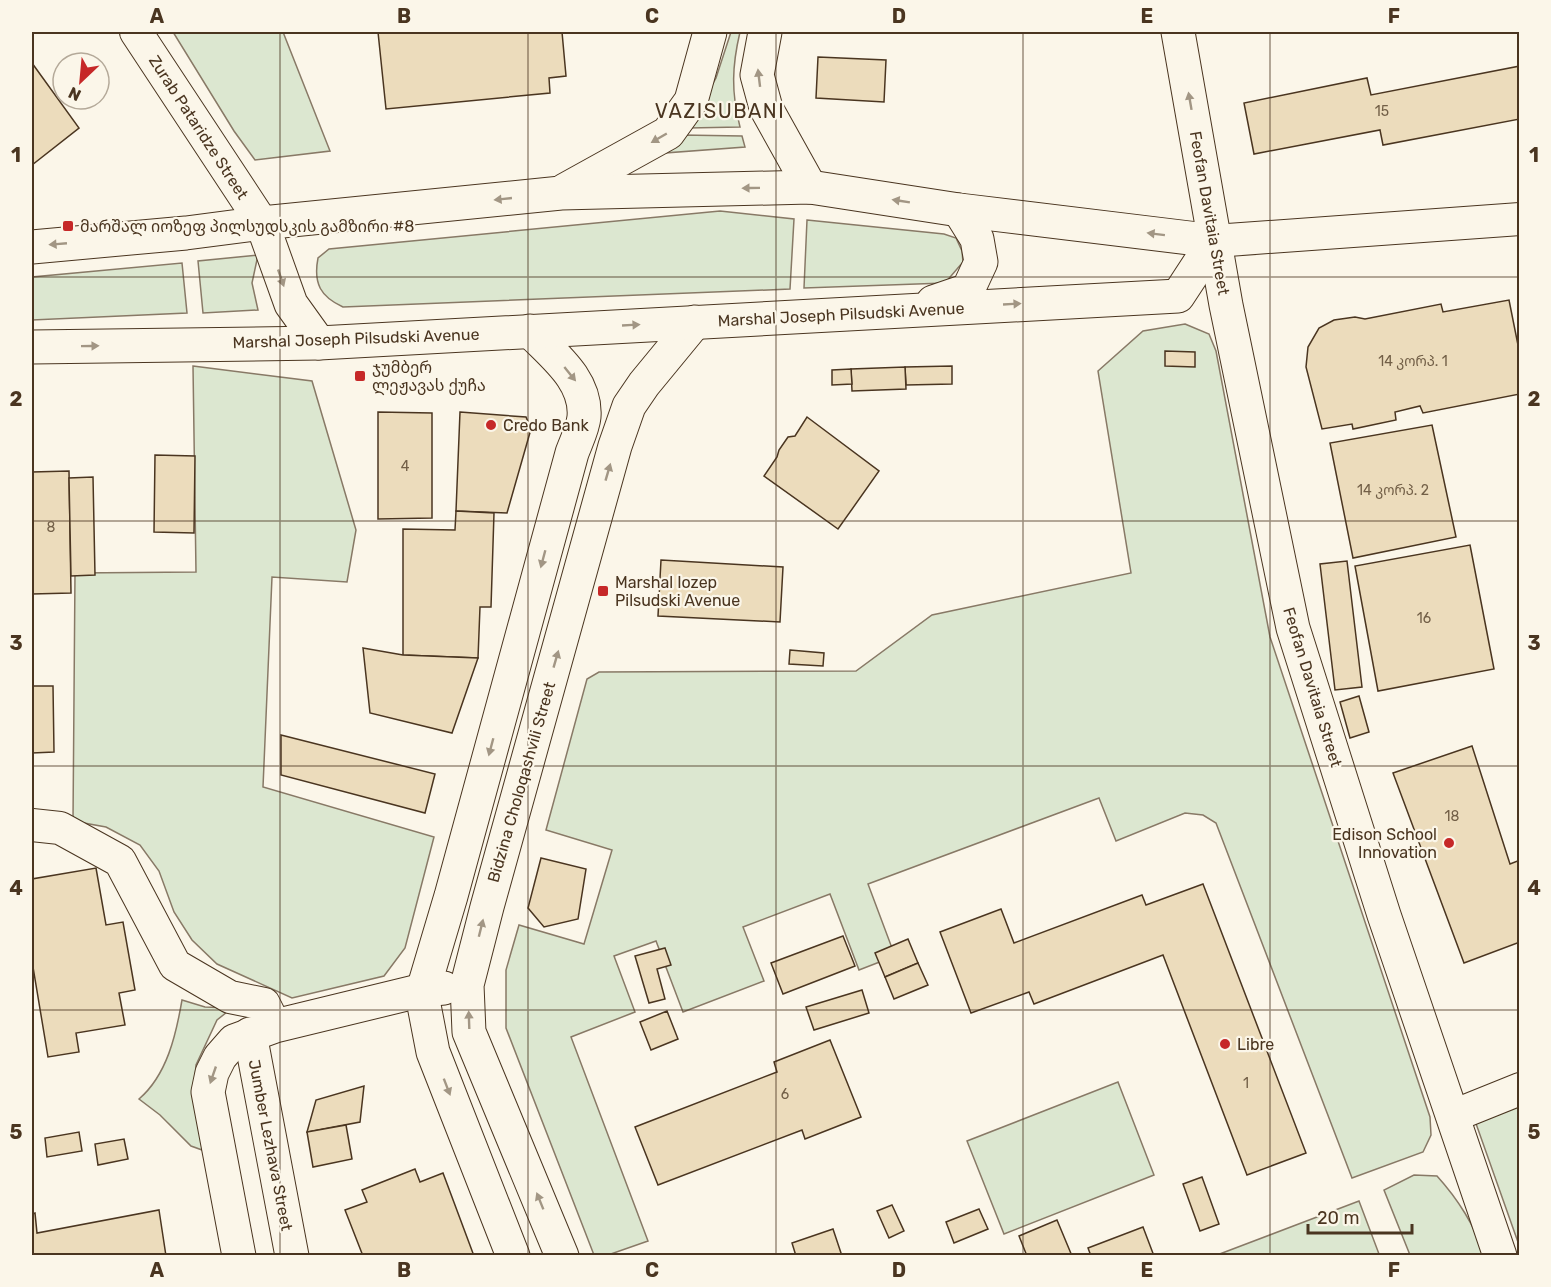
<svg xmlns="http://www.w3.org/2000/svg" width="1551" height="1287" font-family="Rubik,'Noto Sans Georgian',sans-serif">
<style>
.green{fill:#dce7d0;stroke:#887966;stroke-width:1.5}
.building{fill:#ecdcbc;stroke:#4a3520;stroke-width:1.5}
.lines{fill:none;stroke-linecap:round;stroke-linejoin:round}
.minor-casing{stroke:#4a3520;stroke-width:34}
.tertiary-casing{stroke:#4a3520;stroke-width:35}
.secondary-casing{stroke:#4a3520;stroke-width:35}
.minor{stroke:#fbf6e9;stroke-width:32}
.tertiary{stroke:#fbf6e9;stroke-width:33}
.secondary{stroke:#fbf6e9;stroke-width:33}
.oneway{fill:#a29684}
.grid{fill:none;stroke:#4a3520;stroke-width:1.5;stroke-opacity:0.55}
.poi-dot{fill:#c62828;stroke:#fbf6e9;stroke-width:2}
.labels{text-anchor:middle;stroke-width:4.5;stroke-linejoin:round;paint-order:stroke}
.number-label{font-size:14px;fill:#725f47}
.street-label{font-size:16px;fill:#4a3520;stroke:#fbf6e9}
.poi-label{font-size:16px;fill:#4a3520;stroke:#fbf6e9;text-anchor:start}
.quarter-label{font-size:20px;letter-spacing:1.5px;fill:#4a3520;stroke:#fbf6e9}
.neatline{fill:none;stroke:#4a3520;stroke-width:2}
.grid-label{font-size:20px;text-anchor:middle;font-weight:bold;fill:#4a3520}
</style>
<rect width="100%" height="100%" fill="#fbf6e9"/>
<!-- green -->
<g class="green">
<path d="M 173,32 L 283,32 L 330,151 L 255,160 L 234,131 Z"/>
<path d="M 731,32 L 740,32 C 732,66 731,92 740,127 L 688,128 L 716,78 Z"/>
<path d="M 681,135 L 742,136 L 745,147 L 664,153 Z"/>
<path d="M 720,211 L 794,219 L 790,289 L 343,307 C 321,297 313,284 318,258 L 329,249 Z"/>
<path d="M 807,220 L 944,234 L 956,238 L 962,251 L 963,262 L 945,283 L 804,288 Z"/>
<path d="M 258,255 L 252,283 L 258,310 L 203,313 L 198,261 Z"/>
<path d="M 182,263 L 187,313 L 32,320 L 32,277 Z"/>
<path d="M 1185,324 L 1209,334 L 1216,351 L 1270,637 L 1430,1117 L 1431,1135 L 1423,1152 L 1352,1178 L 1216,823 L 1203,815 L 1185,813 L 1116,841 L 1099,798 L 868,884 L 895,956 L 859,970 L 830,894 L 743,927 L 764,981 L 683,1012 L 656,941 L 614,956 L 635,1012 L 571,1037 L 648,1241 L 608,1255 L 594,1255 L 506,1028 L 506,970 L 519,925 L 584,944 L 612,850 L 546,830 L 587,679 L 599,672 L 856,671 L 932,615 L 1131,573 L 1098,371 L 1143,331 Z"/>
<path d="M 193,366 L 312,381 L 356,530 L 347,582 L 272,577 L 263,787 L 434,837 L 405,948 L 384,976 L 292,998 L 217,964 L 192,940 L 174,912 L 159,871 L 140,845 L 106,827 L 73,821 L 75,573 L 196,572 Z"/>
<path d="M 182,1000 L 205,1007 L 232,1008 L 217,1020 L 196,1065 L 194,1093 L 205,1151 L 191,1146 L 160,1115 L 139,1099 C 167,1075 176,1035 182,1000 Z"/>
<path d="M 1118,1082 L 1154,1175 L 1004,1234 L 967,1141 Z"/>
<path d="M 1519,1099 L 1519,1245 L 1474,1118 Z"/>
<path d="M 1414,1175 L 1437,1176 C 1457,1198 1476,1227 1484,1255 L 1410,1255 L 1384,1190 Z"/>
<path d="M 1359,1201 L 1379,1254 L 1376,1255 L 1217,1255 Z"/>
</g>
<!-- building -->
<g class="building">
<path d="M 378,32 L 562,32 L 566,76 L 549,78 L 550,93 L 386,109 Z"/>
<path d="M 818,57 L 886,60 L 884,102 L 816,98 Z"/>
<path d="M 32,63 L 79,128 L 32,165 Z"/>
<path d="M 1520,66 L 1520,119 L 1383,145 L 1380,130 L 1254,154 L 1244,103 L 1367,78 L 1371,95 Z"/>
<path d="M 1509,300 L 1520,355 L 1520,394 L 1423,413 L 1420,406 L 1395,412 L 1396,420 L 1353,429 L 1352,424 L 1322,429 L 1306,367 L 1308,347 L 1319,328 L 1334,320 L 1355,317 L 1365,319 L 1441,304 L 1443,312 Z"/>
<path d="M 1165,351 L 1195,352 L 1195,367 L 1165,366 Z"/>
<path d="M 952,366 L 952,384 L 906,385 L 905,367 Z"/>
<path d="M 905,367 L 906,389 L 852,391 L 851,369 Z"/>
<path d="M 851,369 L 852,384 L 832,385 L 832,370 Z"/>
<path d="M 378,412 L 432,413 L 432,518 L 378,519 Z"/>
<path d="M 460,412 L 526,417 L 531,429 L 507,513 L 456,511 Z"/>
<path d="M 807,417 L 879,471 L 838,529 L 764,476 L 777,457 L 779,450 L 788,437 L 795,436 Z"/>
<path d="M 1432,425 L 1456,537 L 1353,558 L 1330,443 Z"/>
<path d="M 155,455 L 195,456 L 194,533 L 154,532 Z"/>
<path d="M 69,471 L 71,593 L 32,594 L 32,472 Z"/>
<path d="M 93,477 L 95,575 L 71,576 L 69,478 Z"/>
<path d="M 456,511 L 494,513 L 491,607 L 480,607 L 478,658 L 403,655 L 403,529 L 455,530 Z"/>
<path d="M 1470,545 L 1494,669 L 1378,691 L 1355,566 Z"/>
<path d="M 661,560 L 783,567 L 780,622 L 658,616 Z"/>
<path d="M 1347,561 L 1362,687 L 1335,690 L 1320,564 Z"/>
<path d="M 363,648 L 403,655 L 478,658 L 452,733 L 370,713 Z"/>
<path d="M 790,650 L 824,653 L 823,666 L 789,664 Z"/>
<path d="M 32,686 L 53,686 L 54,752 L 32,753 Z"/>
<path d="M 1359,696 L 1369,732 L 1350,738 L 1340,702 Z"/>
<path d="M 281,735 L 435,774 L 425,813 L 281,775 Z"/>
<path d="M 1472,746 L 1510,864 L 1520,860 L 1520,942 L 1464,963 L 1393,773 Z"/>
<path d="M 541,858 L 586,869 L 578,919 L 544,927 L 528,908 Z"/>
<path d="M 96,868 L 106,925 L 123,922 L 135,990 L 119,993 L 125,1025 L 76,1033 L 79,1052 L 48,1057 L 32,961 L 32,879 Z"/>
<path d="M 1203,884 L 1306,1153 L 1247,1175 L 1163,955 L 1034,1004 L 1029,992 L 971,1013 L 940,932 L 1001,909 L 1014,943 L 1142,895 L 1146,905 Z"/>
<path d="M 843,936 L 855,966 L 783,994 L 771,963 Z"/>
<path d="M 908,939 L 918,963 L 885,977 L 875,953 Z"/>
<path d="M 665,948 L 671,965 L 657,969 L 665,999 L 649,1003 L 635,956 Z"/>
<path d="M 918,963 L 928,985 L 894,999 L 885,977 Z"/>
<path d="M 862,990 L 869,1013 L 814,1030 L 806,1007 Z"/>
<path d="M 667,1011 L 678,1039 L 651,1050 L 640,1022 Z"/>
<path d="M 830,1040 L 861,1117 L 805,1139 L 802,1130 L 658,1185 L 635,1127 L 777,1072 L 774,1062 Z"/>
<path d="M 364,1086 L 360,1122 L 307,1132 L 316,1100 Z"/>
<path d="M 346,1125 L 352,1159 L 313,1167 L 307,1132 Z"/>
<path d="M 79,1132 L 82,1151 L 47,1157 L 45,1138 Z"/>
<path d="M 124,1139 L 128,1159 L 98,1165 L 95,1144 Z"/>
<path d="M 415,1169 L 420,1182 L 443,1173 L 474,1256 L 363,1256 L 345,1210 L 367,1202 L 362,1190 Z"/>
<path d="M 1202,1177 L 1219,1224 L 1200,1231 L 1183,1184 Z"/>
<path d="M 892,1205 L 904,1231 L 889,1238 L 877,1211 Z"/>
<path d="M 979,1209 L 988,1229 L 954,1243 L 946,1222 Z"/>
<path d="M 159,1210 L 166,1256 L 32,1256 L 32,1214 L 35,1213 L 37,1233 Z"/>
<path d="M 1057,1220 L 1072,1256 L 1027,1256 L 1019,1236 Z"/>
<path d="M 1143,1227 L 1154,1256 L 1091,1256 L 1088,1248 Z"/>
<path d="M 833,1229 L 842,1256 L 796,1256 L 792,1243 Z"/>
</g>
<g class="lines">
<defs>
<g id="minor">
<path d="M 136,32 L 262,223"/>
<path d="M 1214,241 L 1520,219"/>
<path d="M 32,825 L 60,828 L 120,861 L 175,965 L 230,997 L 264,1004 L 275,1026"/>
<path d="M 1453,1116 L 1520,1089"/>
</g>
<g id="tertiary">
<path d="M 250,1034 L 292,1256"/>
<path d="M 239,1256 L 208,1092 L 212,1073 L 220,1057 L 234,1041 L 275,1026 L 423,990 L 444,988"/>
<path d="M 513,1256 L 433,1052 L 423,1000 L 423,990 L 451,896 L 572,453 C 576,442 583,428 584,417 C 587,380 553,355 530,331"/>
<path d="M 562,1256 L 469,1032 L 467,985 L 487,907 L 615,446 L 629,406 L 644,384 L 695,322"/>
</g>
<g id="secondary">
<path d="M 765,32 L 757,75 L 766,108 L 810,187"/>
<path d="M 1178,32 L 1226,305 L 1293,628 L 1384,915 L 1500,1256"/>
<path d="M 565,190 L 668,133 L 691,101 L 710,32"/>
<path d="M 262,223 L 291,304 L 319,343"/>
<path d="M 32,247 L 186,233 L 262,223 L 561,193 L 810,187 L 959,210 L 1214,241"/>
<path d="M 933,302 L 968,290 L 981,262 L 977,239 L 959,210"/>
<path d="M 32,347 L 319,343 L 1178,296 L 1214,241"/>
</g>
</defs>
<!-- minor casing -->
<use href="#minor" class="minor-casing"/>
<!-- tertiary casing -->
<use href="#tertiary" class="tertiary-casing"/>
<!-- secondary casing -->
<use href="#secondary" class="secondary-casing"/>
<!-- minor -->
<use href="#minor" class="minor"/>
<!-- tertiary -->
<use href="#tertiary" class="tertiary"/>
<!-- secondary -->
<use href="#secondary" class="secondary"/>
</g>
<!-- one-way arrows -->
<defs><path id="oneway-solid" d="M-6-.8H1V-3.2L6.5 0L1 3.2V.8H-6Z" transform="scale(1.5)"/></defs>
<g class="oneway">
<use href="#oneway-solid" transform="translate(759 78) rotate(-97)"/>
<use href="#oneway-solid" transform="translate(1190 101) rotate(-100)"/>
<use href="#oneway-solid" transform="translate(659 138) rotate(150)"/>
<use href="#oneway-solid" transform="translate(751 188) rotate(179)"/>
<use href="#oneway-solid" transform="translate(503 199) rotate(174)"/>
<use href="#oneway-solid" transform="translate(901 201) rotate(-171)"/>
<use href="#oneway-solid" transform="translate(1156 234) rotate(-173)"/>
<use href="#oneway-solid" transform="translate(58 244) rotate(175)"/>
<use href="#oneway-solid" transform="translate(281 278) rotate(71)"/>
<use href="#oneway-solid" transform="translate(1012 304) rotate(-3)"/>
<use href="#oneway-solid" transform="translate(631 325) rotate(-3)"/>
<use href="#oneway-solid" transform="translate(90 346) rotate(-1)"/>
<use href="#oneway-solid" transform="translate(570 374) rotate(51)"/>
<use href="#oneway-solid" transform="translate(608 472) rotate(-74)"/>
<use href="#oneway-solid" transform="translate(543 559) rotate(105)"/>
<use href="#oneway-solid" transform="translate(556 659) rotate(-74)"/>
<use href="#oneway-solid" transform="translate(491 747) rotate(105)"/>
<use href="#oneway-solid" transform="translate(481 928) rotate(-76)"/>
<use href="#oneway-solid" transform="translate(469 1020) rotate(-92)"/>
<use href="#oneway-solid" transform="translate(213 1075) rotate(109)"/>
<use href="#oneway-solid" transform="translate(447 1087) rotate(69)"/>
<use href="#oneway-solid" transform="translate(540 1201) rotate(-112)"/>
</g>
<!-- grid -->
<path class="grid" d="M 280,32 L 280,1256M 528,32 L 528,1256M 776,32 L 776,1256M 1023,32 L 1023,1256M 1270,32 L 1270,1256M 32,277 L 1520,277M 32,521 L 1520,521M 32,766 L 1520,766M 32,1010 L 1520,1010"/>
<!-- markers -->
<g class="poi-dot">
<rect x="62" y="220" width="12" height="12" rx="3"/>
<rect x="354" y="370" width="12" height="12" rx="3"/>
<circle cx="491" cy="425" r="6"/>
<rect x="597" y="585" width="12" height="12" rx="3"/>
<circle cx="1449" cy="843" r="6"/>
<circle cx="1225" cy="1044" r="6"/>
</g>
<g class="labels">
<!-- number labels -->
<g class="number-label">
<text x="1382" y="116">15</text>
<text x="1413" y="366">14 კორპ. 1</text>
<text x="405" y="471">4</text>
<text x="1393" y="495">14 კორპ. 2</text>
<text x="51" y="532">8</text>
<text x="1424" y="623">16</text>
<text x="1452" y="821">18</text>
<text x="1246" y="1088">1</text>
<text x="785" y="1099">6</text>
</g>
<!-- street labels -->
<g class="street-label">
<text transform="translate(199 127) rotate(57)" y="6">Zurab Pataridze Street</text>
<text transform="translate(1210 213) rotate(80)" y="6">Feofan Davitaia Street</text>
<text transform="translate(841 314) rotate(-3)" y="6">Marshal Joseph Pilsudski Avenue</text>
<text transform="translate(356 338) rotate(-2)" y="6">Marshal Joseph Pilsudski Avenue</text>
<text transform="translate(1313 687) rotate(73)" y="6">Feofan Davitaia Street</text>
<text transform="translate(521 782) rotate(-74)" y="6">Bidzina Choloqashvili Street</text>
<text transform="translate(271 1145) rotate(79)" y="6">Jumber Lezhava Street</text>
</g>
<!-- poi labels -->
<g class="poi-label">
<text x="80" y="232">მარშალ იოზეფ პილსუდსკის გამზირი #8</text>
<text x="372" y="373">ჯუმბერ<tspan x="372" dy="18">ლეჟავას ქუჩა</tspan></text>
<text x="503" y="431">Credo Bank</text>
<text x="615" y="588">Marshal Iozep<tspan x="615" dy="18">Pilsudski Avenue</tspan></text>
<text x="1437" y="840" text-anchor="end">Edison School<tspan x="1437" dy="18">Innovation</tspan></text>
<text x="1237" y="1050">Libre</text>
</g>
<!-- quarter labels -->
<g class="quarter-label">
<text x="720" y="118">VAZISUBANI</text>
</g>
</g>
<!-- border -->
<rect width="1551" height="1287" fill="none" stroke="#fbf6e9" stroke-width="66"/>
<!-- north arrow -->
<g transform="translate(81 81) rotate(206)"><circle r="28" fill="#fbf6e9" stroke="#b4a999" stroke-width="1.5"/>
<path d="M0-4.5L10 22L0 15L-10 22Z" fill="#c62828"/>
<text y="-9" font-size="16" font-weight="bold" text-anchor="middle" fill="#4a3520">N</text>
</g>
<!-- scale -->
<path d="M1308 1224v9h104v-9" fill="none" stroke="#4a3520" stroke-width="3"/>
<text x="1317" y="1224" font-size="18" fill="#4a3520" stroke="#fbf6e9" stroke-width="4.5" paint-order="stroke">20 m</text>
<rect x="33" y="33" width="1485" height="1221" class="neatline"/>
<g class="grid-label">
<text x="157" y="23">A</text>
<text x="404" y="23">B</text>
<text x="652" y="23">C</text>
<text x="899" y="23">D</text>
<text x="1147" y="23">E</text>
<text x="1394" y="23">F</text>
<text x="16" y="162">1</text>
<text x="1534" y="162">1</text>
<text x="16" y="406">2</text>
<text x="1534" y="406">2</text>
<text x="16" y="650">3</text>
<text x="1534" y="650">3</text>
<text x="16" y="895">4</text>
<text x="1534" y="895">4</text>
<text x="16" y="1139">5</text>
<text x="1534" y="1139">5</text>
<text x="157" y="1277">A</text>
<text x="404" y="1277">B</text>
<text x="652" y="1277">C</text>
<text x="899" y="1277">D</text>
<text x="1147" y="1277">E</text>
<text x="1394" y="1277">F</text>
</g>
</svg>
